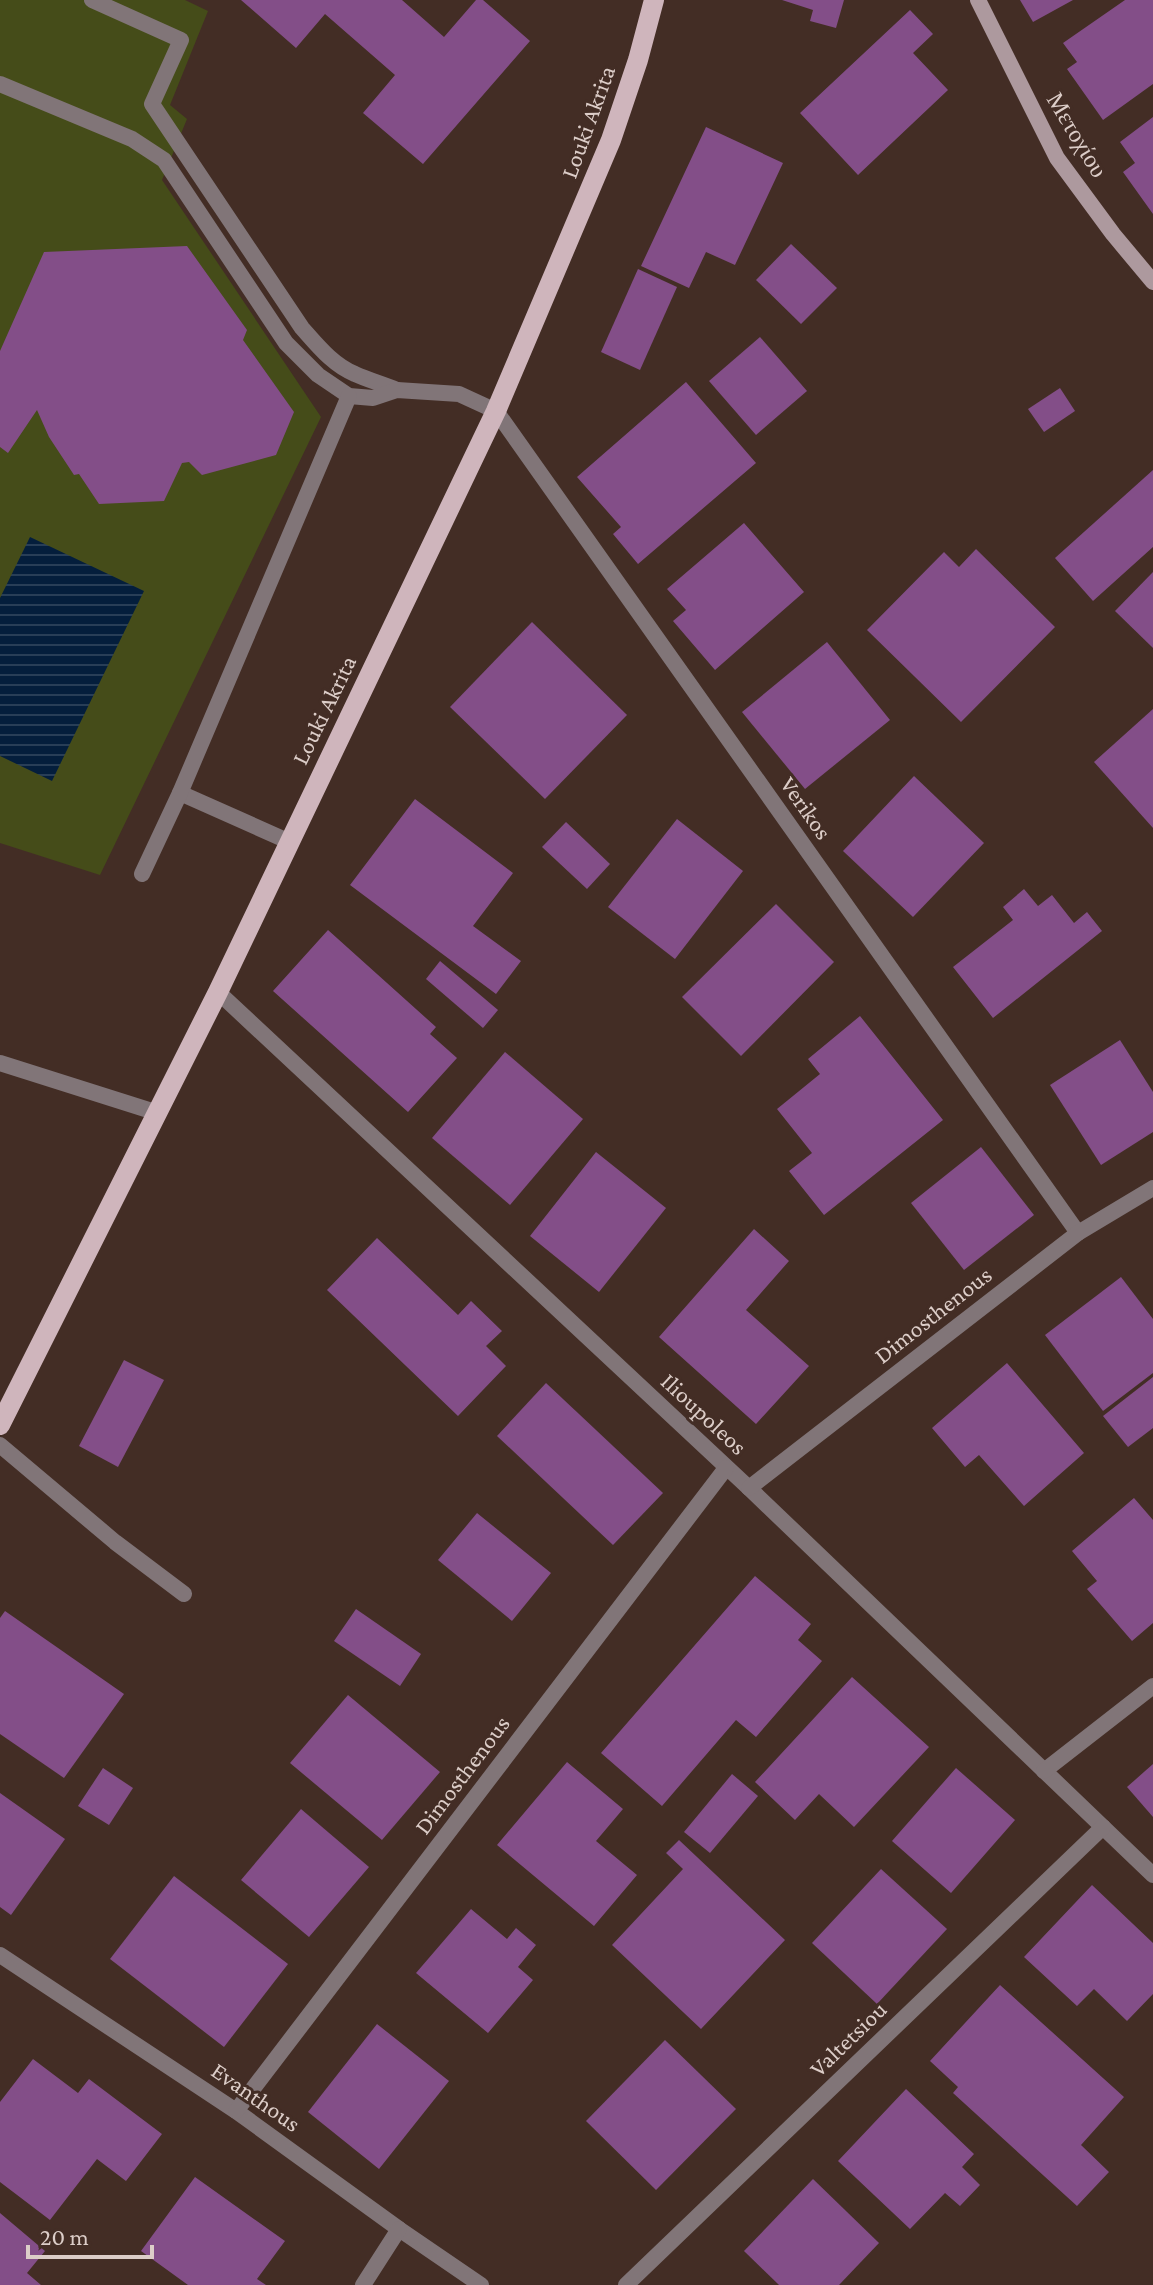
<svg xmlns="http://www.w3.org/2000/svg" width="1153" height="2285" font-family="'Crimson Pro',serif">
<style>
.grass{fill:#454c19}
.water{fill:url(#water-rules)}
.building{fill:#834e88}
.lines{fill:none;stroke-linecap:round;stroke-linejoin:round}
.lane{stroke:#817578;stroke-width:16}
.street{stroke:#817578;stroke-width:16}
.secondary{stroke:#ad999e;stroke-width:16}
.primary{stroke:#cfb5bc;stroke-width:20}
.labels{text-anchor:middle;stroke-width:6;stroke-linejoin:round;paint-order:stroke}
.street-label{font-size:24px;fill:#dccdc8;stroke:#432d25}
</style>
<defs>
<pattern id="water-rules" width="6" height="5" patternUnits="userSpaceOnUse" patternTransform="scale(2)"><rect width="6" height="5" fill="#041e3c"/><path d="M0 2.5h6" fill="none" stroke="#283e57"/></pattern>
</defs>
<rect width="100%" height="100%" fill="#432d25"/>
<!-- grass -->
<path class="grass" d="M 0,0 L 185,0 L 208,11 L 170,105 L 187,119 L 162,180 L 321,417 L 100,875 L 0,843 Z"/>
<!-- water -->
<path class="water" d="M 30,537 L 144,591 L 52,781 L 0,756 L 0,598 Z"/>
<!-- building -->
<g class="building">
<path d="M 241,0 L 402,0 L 444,37 L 476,0 L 483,0 L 530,41 L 423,164 L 363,113 L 395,75 L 325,14 L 296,48 Z"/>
<path d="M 782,0 L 844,0 L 836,28 L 810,21 L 813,10 Z"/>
<path d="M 1020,0 L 1073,0 L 1033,22 Z"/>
<path d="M 1125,0 L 1153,0 L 1153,84 L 1103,120 L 1067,69 L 1077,62 L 1063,43 Z"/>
<path d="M 910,10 L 933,34 L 913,53 L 948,90 L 858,175 L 800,113 Z"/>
<path d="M 1153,117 L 1153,214 L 1123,172 L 1135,163 L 1120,142 Z"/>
<path d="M 706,127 L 783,163 L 735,265 L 706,252 L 689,288 L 641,266 Z"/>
<path d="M 791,244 L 837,288 L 801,324 L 756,280 Z"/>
<path d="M 187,246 L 247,330 L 243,340 L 294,412 L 276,455 L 202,475 L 189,462 L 182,463 L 164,501 L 99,504 L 79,474 L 74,475 L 49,437 L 37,410 L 8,453 L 0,447 L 0,351 L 44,252 Z"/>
<path d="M 638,269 L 677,287 L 640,370 L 601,352 Z"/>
<path d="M 760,337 L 807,391 L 756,435 L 709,381 Z"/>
<path d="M 686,382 L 756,463 L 638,564 L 613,534 L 621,527 L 577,477 Z"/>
<path d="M 1060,388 L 1075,411 L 1044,432 L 1028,409 Z"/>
<path d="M 1153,470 L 1153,547 L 1093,601 L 1055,558 Z"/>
<path d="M 744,523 L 804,592 L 715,670 L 673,621 L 686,610 L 667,589 Z"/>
<path d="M 976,549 L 1055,627 L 961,722 L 867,630 L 944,552 L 959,567 Z"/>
<path d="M 1153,572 L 1153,648 L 1115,611 Z"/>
<path d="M 532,622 L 627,715 L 545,799 L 450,707 Z"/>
<path d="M 827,642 L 890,720 L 805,789 L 742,712 Z"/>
<path d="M 1153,709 L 1153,828 L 1094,762 Z"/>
<path d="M 914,776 L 984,843 L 913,917 L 843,851 Z"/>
<path d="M 415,799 L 513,873 L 473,926 L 521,961 L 496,994 L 350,885 Z"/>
<path d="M 677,819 L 743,871 L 675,959 L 608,907 Z"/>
<path d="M 566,822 L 610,864 L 587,889 L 542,847 Z"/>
<path d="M 1024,889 L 1038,906 L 1052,895 L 1074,923 L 1087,912 L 1102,931 L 993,1018 L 953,967 L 1013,920 L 1003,907 Z"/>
<path d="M 776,904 L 834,962 L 741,1056 L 682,997 Z"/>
<path d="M 328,930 L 436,1027 L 430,1034 L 457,1058 L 408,1112 L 273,991 Z"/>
<path d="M 440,961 L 498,1010 L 483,1028 L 426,979 Z"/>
<path d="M 860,1016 L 943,1120 L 824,1215 L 789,1171 L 812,1153 L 777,1109 L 820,1074 L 808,1059 Z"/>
<path d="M 1120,1040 L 1153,1092 L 1153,1132 L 1101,1165 L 1050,1085 Z"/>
<path d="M 505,1052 L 583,1119 L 510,1205 L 432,1138 Z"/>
<path d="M 981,1147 L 1034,1215 L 964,1270 L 911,1203 Z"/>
<path d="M 596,1152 L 666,1208 L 599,1292 L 530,1236 Z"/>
<path d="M 754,1229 L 789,1261 L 746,1310 L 809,1366 L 756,1424 L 659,1337 Z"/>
<path d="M 377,1238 L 458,1315 L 471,1301 L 502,1331 L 486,1346 L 506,1366 L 458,1416 L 327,1290 Z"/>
<path d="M 1121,1277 L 1153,1319 L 1153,1373 L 1103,1411 L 1045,1335 Z"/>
<path d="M 124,1360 L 164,1380 L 118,1467 L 79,1446 Z"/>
<path d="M 1007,1363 L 1084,1453 L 1024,1506 L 979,1455 L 965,1467 L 932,1428 Z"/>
<path d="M 1153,1377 L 1153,1428 L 1128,1447 L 1103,1416 Z"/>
<path d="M 546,1383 L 663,1493 L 613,1545 L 497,1436 Z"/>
<path d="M 1134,1498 L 1153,1520 L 1153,1623 L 1132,1641 L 1087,1589 L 1097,1581 L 1072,1551 Z"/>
<path d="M 477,1513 L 551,1573 L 512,1621 L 438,1560 Z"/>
<path d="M 755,1576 L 811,1624 L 798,1640 L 822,1661 L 756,1737 L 736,1720 L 662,1806 L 601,1753 Z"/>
<path d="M 356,1609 L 421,1654 L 400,1686 L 334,1641 Z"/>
<path d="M 5,1611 L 124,1694 L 64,1778 L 0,1734 L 0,1618 Z"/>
<path d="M 852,1677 L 929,1747 L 854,1827 L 819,1794 L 795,1820 L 755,1782 Z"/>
<path d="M 348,1695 L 440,1772 L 382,1840 L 290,1763 Z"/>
<path d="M 567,1762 L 623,1809 L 596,1841 L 637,1875 L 594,1926 L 497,1845 Z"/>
<path d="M 1153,1764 L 1153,1817 L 1127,1787 Z"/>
<path d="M 103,1768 L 133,1788 L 109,1825 L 78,1806 Z"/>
<path d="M 956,1768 L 1015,1820 L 951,1893 L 892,1841 Z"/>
<path d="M 732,1774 L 758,1796 L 710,1853 L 684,1832 Z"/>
<path d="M 0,1793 L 65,1839 L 11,1915 L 0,1907 Z"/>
<path d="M 301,1809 L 369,1867 L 309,1937 L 241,1880 Z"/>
<path d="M 679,1840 L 785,1940 L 701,2029 L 612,1945 L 683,1869 L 666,1853 Z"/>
<path d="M 881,1869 L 947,1929 L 877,2004 L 812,1943 Z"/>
<path d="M 174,1876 L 288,1964 L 224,2047 L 110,1959 Z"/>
<path d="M 1092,1885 L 1153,1943 L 1153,1994 L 1127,2021 L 1094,1989 L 1077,2006 L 1024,1957 Z"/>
<path d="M 471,1909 L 507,1939 L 516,1928 L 536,1945 L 518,1967 L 533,1980 L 488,2033 L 416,1973 Z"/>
<path d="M 1000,1985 L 1124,2097 L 1081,2145 L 1109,2172 L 1077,2206 L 953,2093 L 958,2087 L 930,2061 Z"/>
<path d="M 377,2024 L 449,2081 L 379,2169 L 308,2112 Z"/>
<path d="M 665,2040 L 736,2109 L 656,2190 L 586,2121 Z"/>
<path d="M 33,2059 L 78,2093 L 89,2079 L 162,2134 L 126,2181 L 97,2159 L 50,2220 L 0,2182 L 0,2102 Z"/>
<path d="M 906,2089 L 974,2154 L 962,2167 L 980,2185 L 960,2206 L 945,2193 L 910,2229 L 838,2161 Z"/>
<path d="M 195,2177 L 285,2241 L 257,2279 L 266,2285 L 188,2285 L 141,2251 Z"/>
<path d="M 813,2179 L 879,2243 L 839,2285 L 779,2285 L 744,2251 Z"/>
<path d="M 0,2213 L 45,2251 L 27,2273 L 41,2285 L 0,2285 Z"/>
</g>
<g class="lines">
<!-- lane -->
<g class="lane">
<path d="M 92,0 L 181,40 L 152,104 L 302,328 C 318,346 333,365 355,374 C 368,380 383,384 397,390"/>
<path d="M 0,84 L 132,139 L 164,160 L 286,343 L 318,375 L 349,396 L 373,398 L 397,390 L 459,394 L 496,411"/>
<path d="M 180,793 L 290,842"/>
<path d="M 142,874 L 180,793 L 349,396"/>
<path d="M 0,1063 L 158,1113"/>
<path d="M 0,1445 L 115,1542 L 184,1594"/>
</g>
<!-- street -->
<g class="street">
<path d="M 496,411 L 1078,1233"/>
<path d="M 218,992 L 749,1488 L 1153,1875"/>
<path d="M 749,1488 L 1078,1233 L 1153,1188"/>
<path d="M 1044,1771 L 1153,1686"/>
<path d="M 0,1955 L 236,2111 L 399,2229 L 481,2285"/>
<path d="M 236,2111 L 726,1468"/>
<path d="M 363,2285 L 399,2229"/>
<path d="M 626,2285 L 1103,1827"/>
</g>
<!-- secondary -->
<path class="secondary" d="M 978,0 L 1057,158 L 1113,234 L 1153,282"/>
<!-- primary -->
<path class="primary" d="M 0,1425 L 218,992 L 496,411 L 611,140 L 638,60 L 654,0"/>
</g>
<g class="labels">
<!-- street labels -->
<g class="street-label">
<text transform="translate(588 122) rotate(-70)" y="8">Louki Akrita</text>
<text transform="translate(1077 135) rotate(59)" y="8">Μετοχίου</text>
<text transform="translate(324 710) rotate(-64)" y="8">Louki Akrita</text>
<text transform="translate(806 808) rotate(55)" y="8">Verikos</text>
<text transform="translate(933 1315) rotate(-38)" y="8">Dimosthenous</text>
<text transform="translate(704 1414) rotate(43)" y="8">Ilioupoleos</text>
<text transform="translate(462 1775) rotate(-53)" y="8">Dimosthenous</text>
<text transform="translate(848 2039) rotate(-44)" y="8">Valtetsiou</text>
<text transform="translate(256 2097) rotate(35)" y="8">Evanthous</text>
</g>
</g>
<!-- scale -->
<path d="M28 2245v12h124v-12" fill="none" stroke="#dccdc8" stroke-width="4"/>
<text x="40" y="2245" font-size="24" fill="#dccdc8" stroke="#432d25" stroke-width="6" paint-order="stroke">20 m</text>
</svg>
